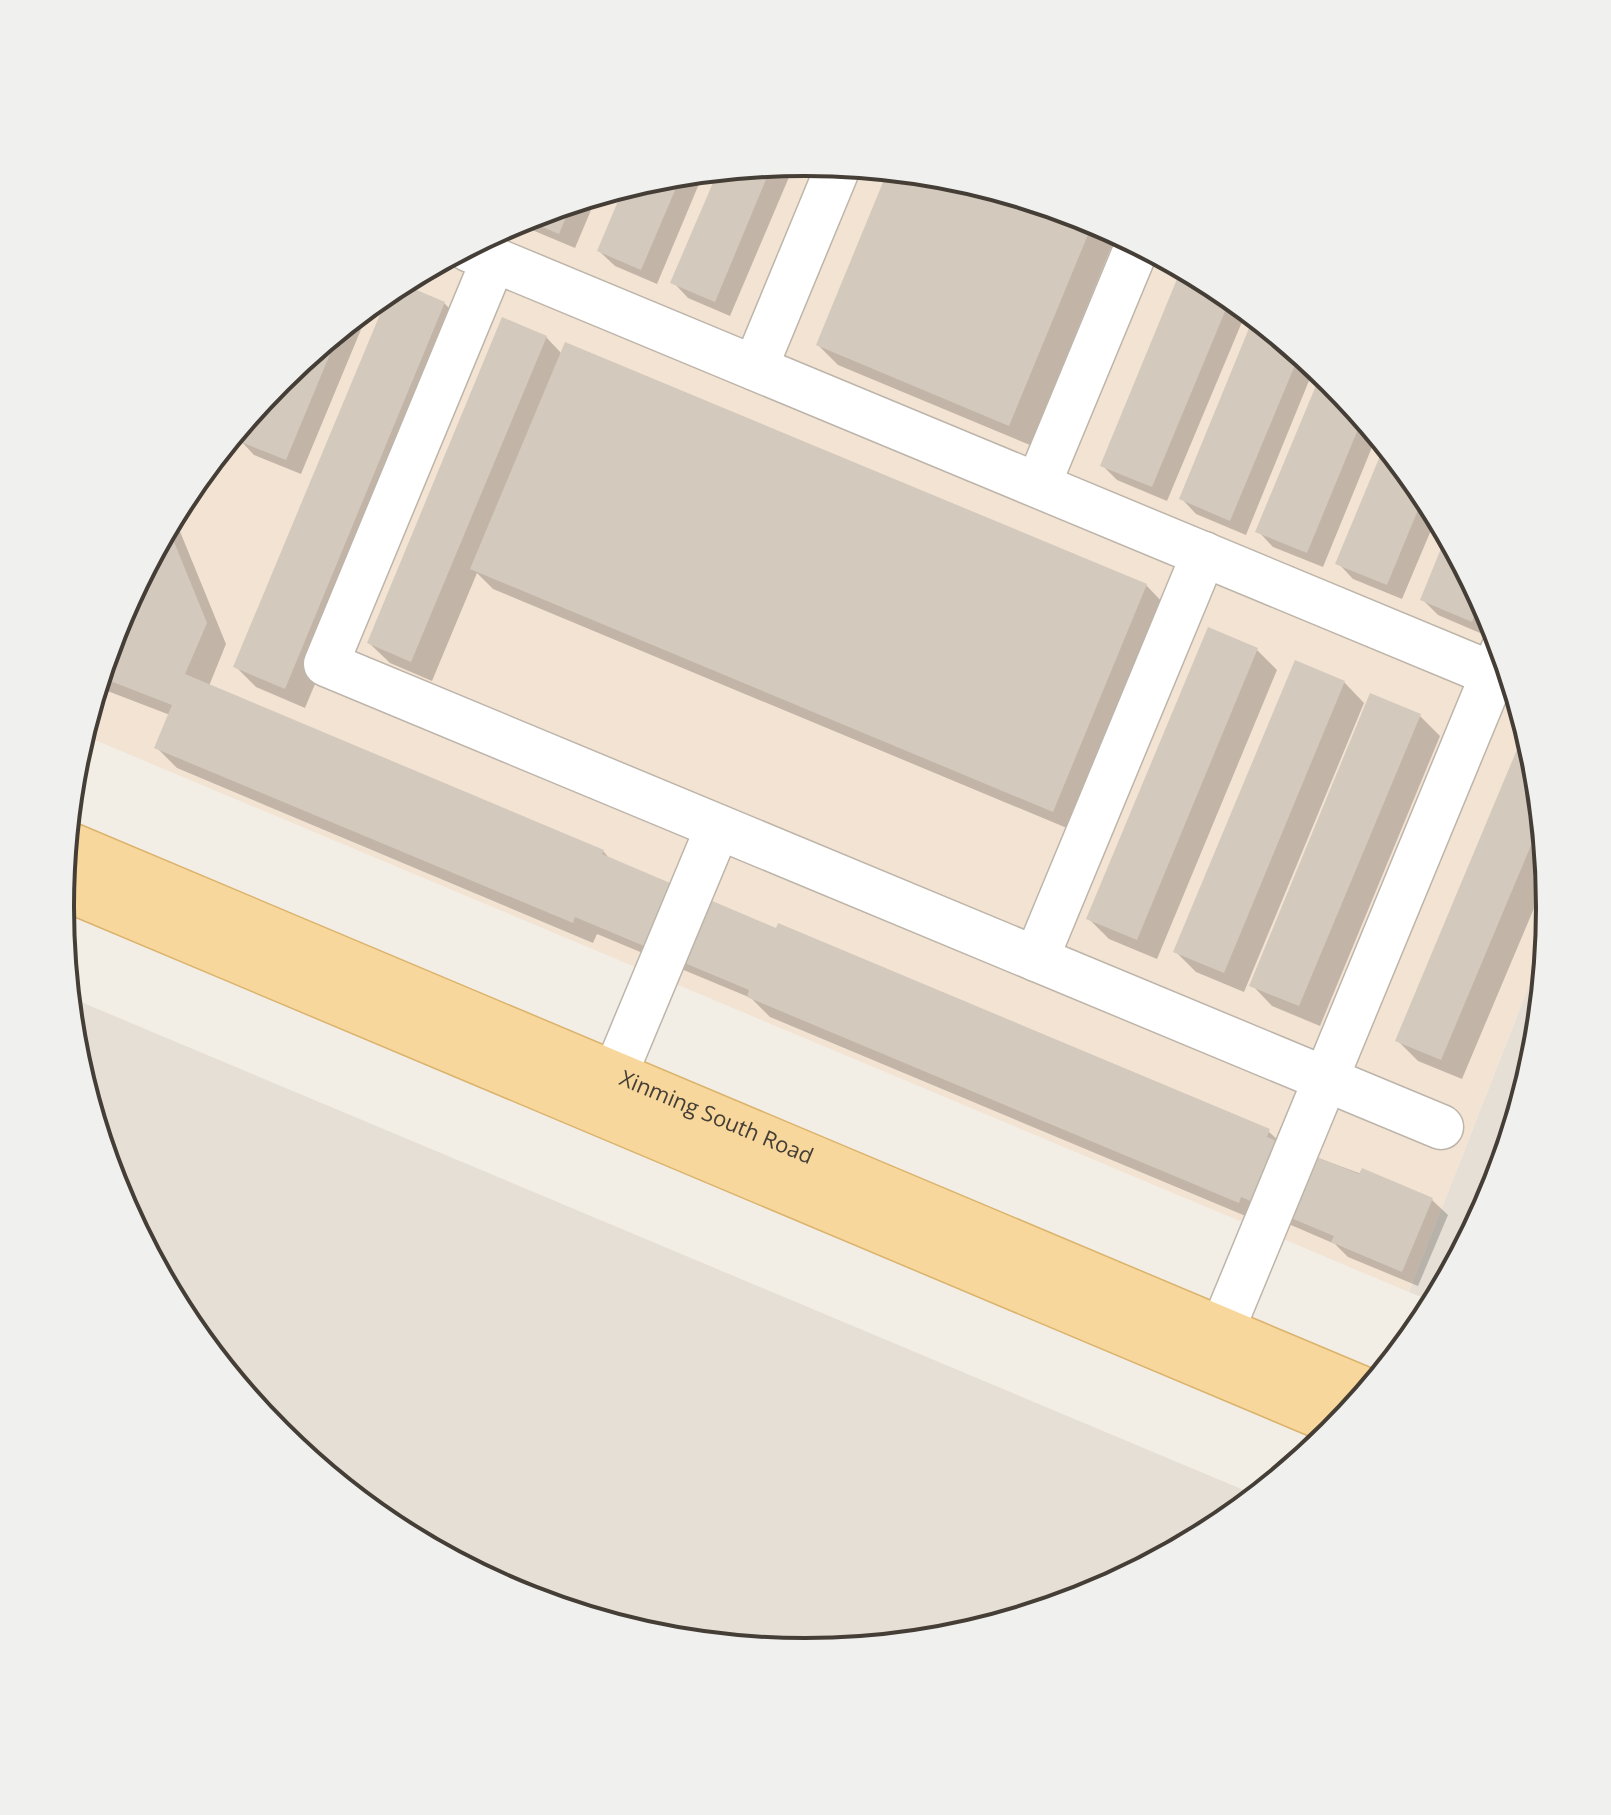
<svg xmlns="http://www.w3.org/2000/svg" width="1611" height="1815" font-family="'Open Sans',sans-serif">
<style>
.residential{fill:#e5dfd5}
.commercial{fill:#f3e3d3}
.shadow{fill:#0003}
.building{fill:#d3c9bd}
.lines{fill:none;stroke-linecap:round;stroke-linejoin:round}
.minor-casing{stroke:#bdb5aa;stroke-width:47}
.major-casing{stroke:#dbb36c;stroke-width:47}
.minor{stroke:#fff;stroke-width:44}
.major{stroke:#f7d79b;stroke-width:44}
.labels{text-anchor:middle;stroke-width:7;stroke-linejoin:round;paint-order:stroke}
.street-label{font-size:22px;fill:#443e36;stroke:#fff}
.rim{fill:none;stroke:#443e36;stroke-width:4}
</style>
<rect width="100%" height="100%" fill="#f2eee6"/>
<!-- residential -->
<g class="residential">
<path d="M 1548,937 L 1537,1053 L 1494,1193 L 1435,1303 L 1409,1292 Z"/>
<path d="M 69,997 L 1258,1496 L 1219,1528 L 1090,1596 L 950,1639 L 805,1653 L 660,1639 L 520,1596 L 391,1527 L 278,1434 L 185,1321 L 117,1192 L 74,1052 Z"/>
</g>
<!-- commercial -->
<path class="commercial" d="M 806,162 L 951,176 L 1091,219 L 1220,288 L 1333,381 L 1426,494 L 1494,623 L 1537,762 L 1551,908 L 1548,937 L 1409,1292 L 83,735 L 117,622 L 186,493 L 279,380 L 392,287 L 521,219 L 661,176 Z"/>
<!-- shadow -->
<g class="shadow">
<path d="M 795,163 L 730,316 L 688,298 L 673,282 L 720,170 Z"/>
<path d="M 704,172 L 657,284 L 615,266 L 599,251 L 626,187 L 661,176 Z"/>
<path d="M 951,176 L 1091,219 L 1117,233 L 1030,445 L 838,365 L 818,345 Z"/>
<path d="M 597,196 L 575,248 L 532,230 L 521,219 Z"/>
<path d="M 1183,268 L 1220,288 L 1247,310 L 1167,501 L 1117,480 L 1102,465 Z"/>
<path d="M 398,284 L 444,303 L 465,324 L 305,708 L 256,687 L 236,667 L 394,286 Z"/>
<path d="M 372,303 L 301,474 L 254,455 L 239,439 L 247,418 L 279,380 Z"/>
<path d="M 1256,317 L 1315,366 L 1246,535 L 1196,514 L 1181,498 Z"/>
<path d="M 546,337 L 562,354 L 1146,585 L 1166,606 L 1074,831 L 493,589 L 477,573 L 432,681 L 390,663 L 369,643 Z"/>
<path d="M 1323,373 L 1377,435 L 1323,567 L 1273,547 L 1258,531 Z"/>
<path d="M 1386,446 L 1426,494 L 1437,516 L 1402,599 L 1353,579 L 1338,563 Z"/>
<path d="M 171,521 L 179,529 L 226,644 L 209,686 L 603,851 L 612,861 L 1268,1131 L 1283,1145 L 1432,1200 L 1448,1215 L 1418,1286 L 1348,1257 L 1335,1244 L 1263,1213 L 1260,1222 L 770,1017 L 751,998 L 597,934 L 593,943 L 177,768 L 157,748 L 170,715 L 97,687 L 117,622 Z"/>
<path d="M 1448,536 L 1493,621 L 1487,636 L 1438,615 L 1422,599 Z"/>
<path d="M 1257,650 L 1277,670 L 1157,959 L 1109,939 L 1089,919 Z"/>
<path d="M 1344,682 L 1364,703 L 1244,992 L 1196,972 L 1176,952 Z"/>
<path d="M 1420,716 L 1440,736 L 1320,1026 L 1272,1006 L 1252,985 Z"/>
<path d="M 1527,731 L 1537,763 L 1548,875 L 1462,1079 L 1418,1061 L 1397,1040 Z"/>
</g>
<!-- building -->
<g class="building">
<path d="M 772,165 L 715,302 L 670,283 L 718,171 Z"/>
<path d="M 888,170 L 951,176 L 1094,220 L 1009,426 L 816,345 Z"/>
<path d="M 682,174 L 641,270 L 597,251 L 624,187 Z"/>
<path d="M 572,203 L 559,234 L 521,218 L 529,216 Z"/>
<path d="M 1182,267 L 1231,297 L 1152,487 L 1100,466 Z"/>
<path d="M 400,283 L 445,302 L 285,689 L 233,667 L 391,288 Z"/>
<path d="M 1254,316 L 1300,353 L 1230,521 L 1179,499 Z"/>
<path d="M 502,317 L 547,336 L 411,662 L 367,643 Z"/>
<path d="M 340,330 L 286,460 L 236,440 L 243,424 L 279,380 Z"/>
<path d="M 565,342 L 1147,584 L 1053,812 L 470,569 Z"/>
<path d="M 1322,371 L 1363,417 L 1307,553 L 1255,532 Z"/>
<path d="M 1385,444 L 1425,493 L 1387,585 L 1335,564 Z"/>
<path d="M 168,527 L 207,623 L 185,674 L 604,850 L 602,854 L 776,928 L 778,923 L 1270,1129 L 1267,1137 L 1359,1174 L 1362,1168 L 1433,1198 L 1402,1272 L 1331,1242 L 1334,1236 L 1241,1197 L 1239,1203 L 747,997 L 749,990 L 575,917 L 573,923 L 154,748 L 172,705 L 100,677 L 117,622 Z"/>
<path d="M 1447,534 L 1481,598 L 1472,622 L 1420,600 Z"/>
<path d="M 1208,627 L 1258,648 L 1137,940 L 1086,919 Z"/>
<path d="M 1295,660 L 1345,681 L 1224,973 L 1173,952 Z"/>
<path d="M 1370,693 L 1421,714 L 1299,1006 L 1249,986 Z"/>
<path d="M 1526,728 L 1537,763 L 1542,819 L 1441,1060 L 1395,1041 Z"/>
</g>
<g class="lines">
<defs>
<g id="minor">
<path d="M 468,249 L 1492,674"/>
<path d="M 494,259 L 326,664 L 1441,1127"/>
<path d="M 755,368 L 839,165"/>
<path d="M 1038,485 L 1138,244"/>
<path d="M 1036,959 L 1204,554"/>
<path d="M 615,1074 L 718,827"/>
<path d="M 1222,1330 L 1503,650"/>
</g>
<g id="major">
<path id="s1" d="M 66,843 L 1368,1391"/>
<path d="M 62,887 L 1341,1425"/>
</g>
</defs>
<!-- minor casing -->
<use href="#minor" class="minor-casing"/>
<!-- major casing -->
<use href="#major" class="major-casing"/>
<!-- minor -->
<use href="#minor" class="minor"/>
<!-- major -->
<use href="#major" class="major"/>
</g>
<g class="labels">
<!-- street labels -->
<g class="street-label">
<text dy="8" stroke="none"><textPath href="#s1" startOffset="706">Xinming South Road</textPath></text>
</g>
</g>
<!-- crop -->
<path d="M0 0H1611V1815H0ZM74 907a731 731 0 1 1 1462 0a731 731 0 1 1-1462 0Z" fill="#f0f0ef" fill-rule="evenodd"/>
<path class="rim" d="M74 907a731 731 0 1 1 1462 0a731 731 0 1 1-1462 0Z"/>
</svg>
